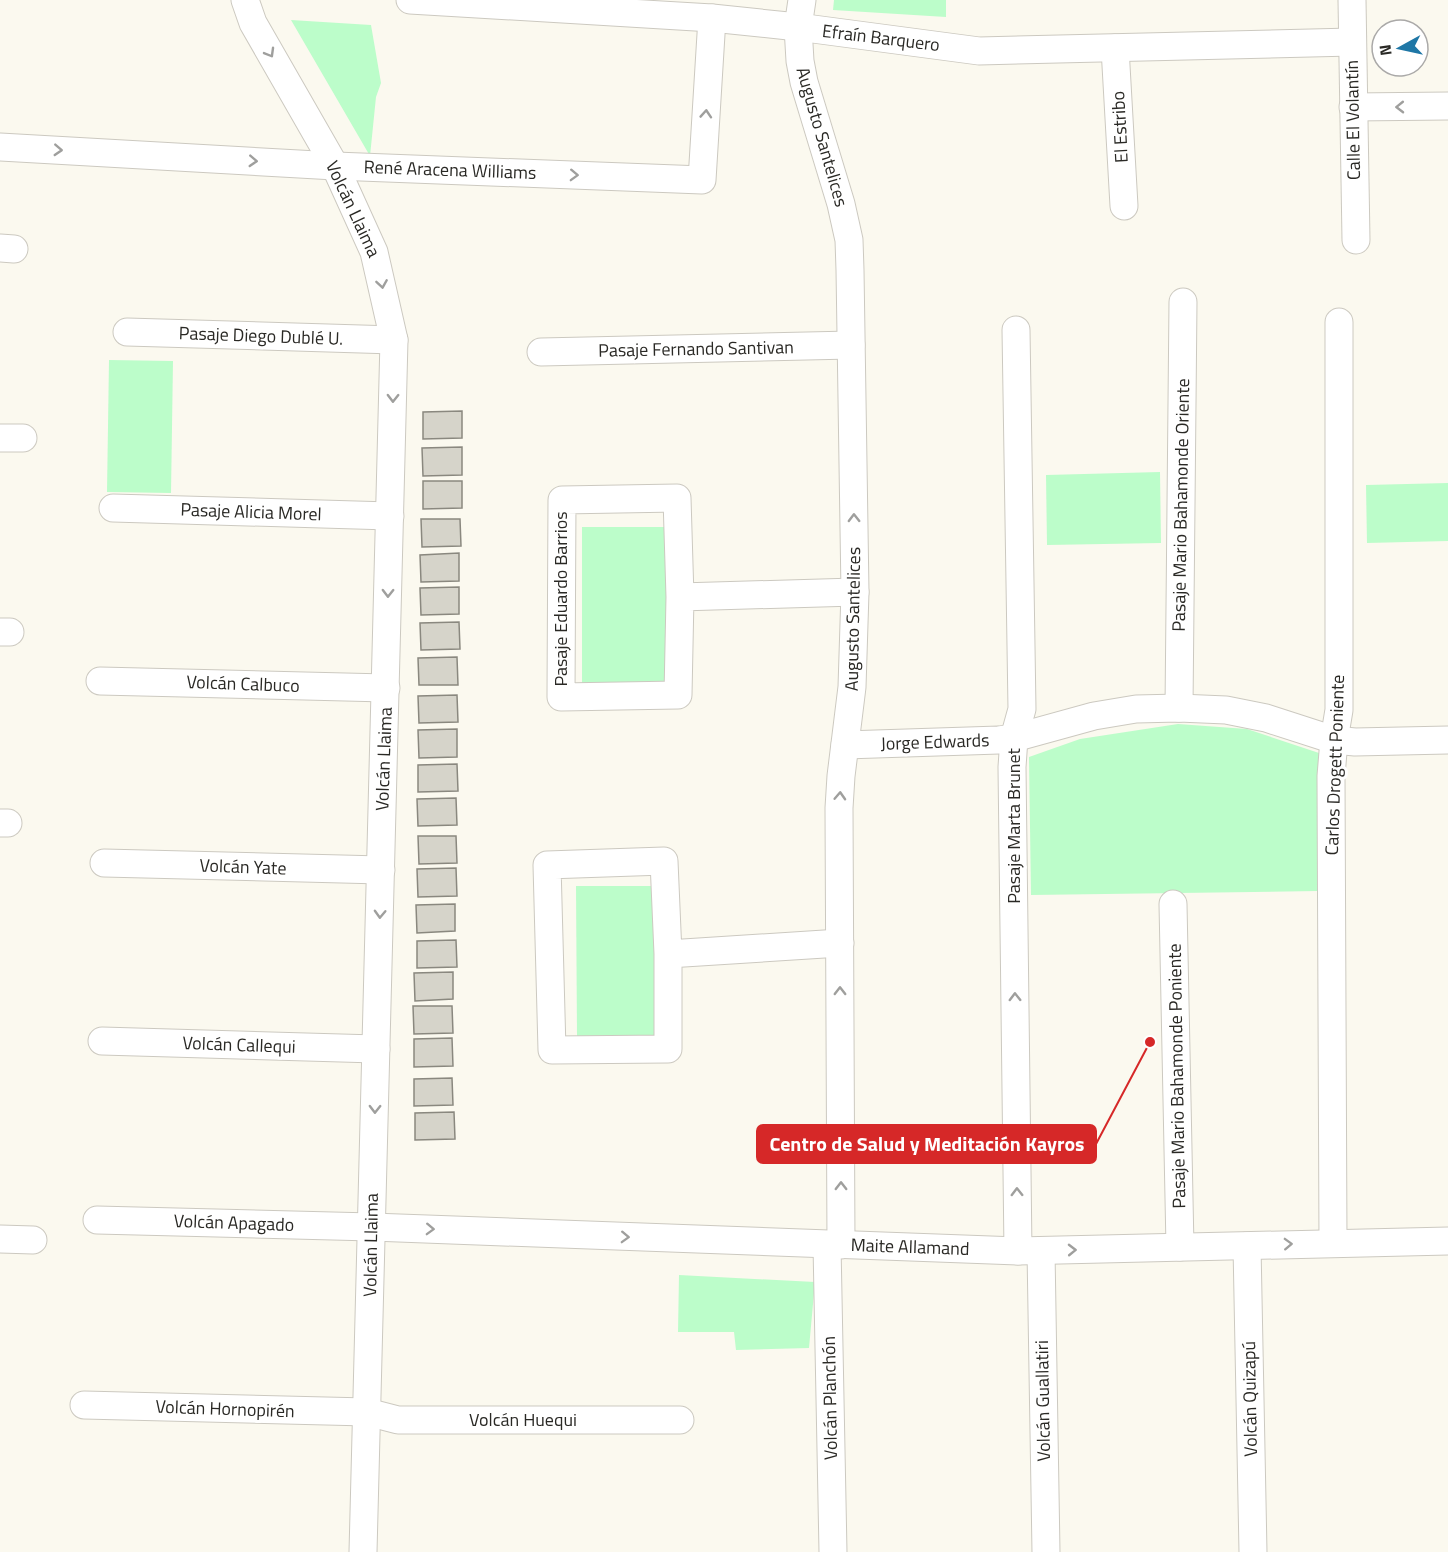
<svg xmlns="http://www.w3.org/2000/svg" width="1448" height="1552" font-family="'Titillium Web',sans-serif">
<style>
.green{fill:#bcfdca}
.building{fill:#d6d4ca;stroke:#8a887f;stroke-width:1.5}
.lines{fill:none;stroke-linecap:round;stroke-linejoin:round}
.minor-casing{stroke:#ccc9c0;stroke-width:29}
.minor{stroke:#fff;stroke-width:27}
.oneway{stroke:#9f9f9d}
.labels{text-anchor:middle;stroke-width:6;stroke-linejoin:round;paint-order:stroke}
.street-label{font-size:18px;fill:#2a2925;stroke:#fff}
.leader{fill:none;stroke:#d62828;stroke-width:2}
.callout-dot{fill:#d62828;stroke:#fff;stroke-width:2}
.callout{fill:#d62828;stroke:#d62828;stroke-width:2}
.callout-label{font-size:20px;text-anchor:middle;font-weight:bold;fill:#fff}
</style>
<rect width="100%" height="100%" fill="#fbf9ef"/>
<!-- green -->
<g class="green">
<path d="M 834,0 L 946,0 L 946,17 L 833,10 Z"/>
<path d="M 291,20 L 371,25 L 381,83 L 376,97 L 370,156 Z"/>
<path d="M 109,360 L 173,361 L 171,493 L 107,492 Z"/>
<path d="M 1160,472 L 1161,543 L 1047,545 L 1046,475 Z"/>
<path d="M 1448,483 L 1448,541 L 1367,543 L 1366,485 Z"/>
<rect x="582" y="527" width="85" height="161"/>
<path d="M 1178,724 L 1247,729 L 1319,753 L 1318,891 L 1031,895 L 1029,757 L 1080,739 Z"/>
<path d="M 576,886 L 654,886 L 655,1035 L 577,1036 Z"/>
<path d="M 679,1275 L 815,1282 L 809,1348 L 736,1350 L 734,1332 L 678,1332 Z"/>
</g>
<!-- building -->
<g class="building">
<path d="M 462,411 L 462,438 L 423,439 L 423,412 Z"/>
<path d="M 462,447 L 462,475 L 423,476 L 422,448 Z"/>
<path d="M 423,481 L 462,481 L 462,508 L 423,509 Z"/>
<path d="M 421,519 L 460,519 L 461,546 L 422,547 Z"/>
<path d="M 459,553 L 459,581 L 421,582 L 420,555 Z"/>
<path d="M 459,587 L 459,614 L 421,615 L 420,588 Z"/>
<path d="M 459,622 L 460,649 L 421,650 L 420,623 Z"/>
<path d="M 457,657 L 458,685 L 419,685 L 418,658 Z"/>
<path d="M 457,695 L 458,722 L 419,723 L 418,696 Z"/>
<path d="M 457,729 L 457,757 L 419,758 L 418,730 Z"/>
<path d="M 457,764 L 458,791 L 418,792 L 418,765 Z"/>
<path d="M 456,798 L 457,825 L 418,826 L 417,799 Z"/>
<path d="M 418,836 L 456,836 L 457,863 L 419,864 Z"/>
<path d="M 456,868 L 457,896 L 418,897 L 417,869 Z"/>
<path d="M 455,904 L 455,931 L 417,933 L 416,905 Z"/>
<path d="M 456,940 L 457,967 L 417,968 L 417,941 Z"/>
<path d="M 453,972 L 453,999 L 415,1001 L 414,973 Z"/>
<path d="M 413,1006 L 452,1006 L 453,1033 L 414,1034 Z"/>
<path d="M 452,1038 L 453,1066 L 414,1067 L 414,1039 Z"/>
<path d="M 452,1078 L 453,1105 L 414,1106 L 414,1079 Z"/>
<path d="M 454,1112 L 455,1139 L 415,1140 L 415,1113 Z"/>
</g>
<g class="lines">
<defs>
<g id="minor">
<path d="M 245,0 L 253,23 L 335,166 L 374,252 L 394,340 L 363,1552"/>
<path d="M 410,0 L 712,18 L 798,27 L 979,51 L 1352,42"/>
<path d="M 802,0 L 798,27 L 800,61 L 804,82 L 841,204 L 849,240 L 850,270 L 855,592 L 852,687 L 841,776 L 839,808 L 841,1245"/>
<path d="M 1352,0 L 1356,240"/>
<path d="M 1115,48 L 1124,206"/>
<path d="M 1353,107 L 1448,106"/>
<path d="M 0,147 L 335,166 L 702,180 L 712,18"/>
<path d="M 0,248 L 14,249"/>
<path d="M 1016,330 L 1022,709 L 1014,738 L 1012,767 L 1018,1251"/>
<path d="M 127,332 L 394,340"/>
<path d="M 541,352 L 851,345"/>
<path d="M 0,438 L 23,438"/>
<path d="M 113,508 L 390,516"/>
<path d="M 680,597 L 678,695 L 561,697 L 562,500 L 677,498 L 680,597 L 855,592"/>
<path d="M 0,632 L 10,632"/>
<path d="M 100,681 L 386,688"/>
<path d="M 1179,708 L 1183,302"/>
<path d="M 845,745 L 999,740 L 1014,738 L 1094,716 L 1136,709 L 1179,708 L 1226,710 L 1266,718 L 1334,740 L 1355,742 L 1448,740"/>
<path d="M 0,823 L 8,823"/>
<path d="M 104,863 L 381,870"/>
<path d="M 1173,904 L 1180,1247"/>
<path d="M 668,954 L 668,1049 L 552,1050 L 547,865 L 664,861 L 668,954 L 840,943"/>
<path d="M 102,1041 L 376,1049"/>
<path d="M 97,1220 L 372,1227 L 1018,1251 L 1448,1241"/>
<path d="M 0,1239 L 33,1240"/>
<path d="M 1333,1243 L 1331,776 L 1334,740 L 1339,710 L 1339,322"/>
<path d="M 827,1245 L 833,1552"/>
<path d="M 1247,1246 L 1253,1552"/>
<path d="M 1041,1251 L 1046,1552"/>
<path d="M 84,1405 L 367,1412 L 398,1420 L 680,1420"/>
</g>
</defs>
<!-- minor casing -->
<use href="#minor" class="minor-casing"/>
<!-- minor -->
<use href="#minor" class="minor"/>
</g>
<!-- one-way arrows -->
<defs><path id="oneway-chevron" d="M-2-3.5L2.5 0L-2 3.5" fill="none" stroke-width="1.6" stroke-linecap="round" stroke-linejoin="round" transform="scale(1.5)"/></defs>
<g class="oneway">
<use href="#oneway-chevron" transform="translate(270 53) rotate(60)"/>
<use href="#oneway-chevron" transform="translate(1400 107) rotate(179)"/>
<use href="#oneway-chevron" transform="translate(706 114) rotate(-86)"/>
<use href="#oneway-chevron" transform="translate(58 150) rotate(3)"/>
<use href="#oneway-chevron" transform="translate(253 161) rotate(3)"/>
<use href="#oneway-chevron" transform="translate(574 175) rotate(2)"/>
<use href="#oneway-chevron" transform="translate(382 284) rotate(81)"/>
<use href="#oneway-chevron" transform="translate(393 398) rotate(91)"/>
<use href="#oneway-chevron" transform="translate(854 518) rotate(-91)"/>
<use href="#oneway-chevron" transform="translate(388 593) rotate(91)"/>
<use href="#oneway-chevron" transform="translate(840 796) rotate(-87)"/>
<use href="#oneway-chevron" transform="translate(380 914) rotate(92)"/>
<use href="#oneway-chevron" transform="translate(840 991) rotate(-90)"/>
<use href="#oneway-chevron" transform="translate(1015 997) rotate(-91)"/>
<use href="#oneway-chevron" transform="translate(375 1109) rotate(91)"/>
<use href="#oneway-chevron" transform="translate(841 1186) rotate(-90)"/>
<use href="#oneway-chevron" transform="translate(1017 1192) rotate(-91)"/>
<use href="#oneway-chevron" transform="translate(430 1229) rotate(2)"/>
<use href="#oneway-chevron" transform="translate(625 1237) rotate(2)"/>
<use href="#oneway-chevron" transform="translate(1288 1244) rotate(-2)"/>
<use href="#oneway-chevron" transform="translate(1072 1250) rotate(-1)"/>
</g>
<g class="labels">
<!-- street labels -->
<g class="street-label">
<text transform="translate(881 38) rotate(7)" y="6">Efraín Barquero</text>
<text transform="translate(1353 120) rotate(-91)" y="6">Calle El Volantín</text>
<text transform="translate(1120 127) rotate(-93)" y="6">El Estribo</text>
<text transform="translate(822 137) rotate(74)" y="6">Augusto Santelices</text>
<text transform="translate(450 170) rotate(2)" y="6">René Aracena Williams</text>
<text transform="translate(353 209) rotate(65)" y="6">Volcán Llaima</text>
<text transform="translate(261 336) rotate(2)" y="6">Pasaje Diego Dublé U.</text>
<text transform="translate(696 349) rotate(-1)" y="6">Pasaje Fernando Santivan</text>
<text transform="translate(1181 505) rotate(-89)" y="6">Pasaje Mario Bahamonde Oriente</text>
<text transform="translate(251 512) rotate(2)" y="6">Pasaje Alicia Morel</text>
<text transform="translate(561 599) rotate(-90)" y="6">Pasaje Eduardo Barrios</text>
<text transform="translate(853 619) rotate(-89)" y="6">Augusto Santelices</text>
<text transform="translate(243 684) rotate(2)" y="6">Volcán Calbuco</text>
<text transform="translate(935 742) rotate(-2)" y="6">Jorge Edwards</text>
<text transform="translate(384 759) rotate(-88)" y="6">Volcán Llaima</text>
<text transform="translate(1335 765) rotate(-88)" y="6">Carlos Drogett Poniente</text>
<text transform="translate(1014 826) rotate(-90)" y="6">Pasaje Marta Brunet</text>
<text transform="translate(243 867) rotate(2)" y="6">Volcán Yate</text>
<text transform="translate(239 1045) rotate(2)" y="6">Volcán Callequi</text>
<text transform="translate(1177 1076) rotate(-91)" y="6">Pasaje Mario Bahamonde Poniente</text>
<text transform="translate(234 1223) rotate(2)" y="6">Volcán Apagado</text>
<text transform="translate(371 1245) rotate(-89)" y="6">Volcán Llaima</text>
<text transform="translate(910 1247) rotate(2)" y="6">Maite Allamand</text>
<text transform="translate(830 1398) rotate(-91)" y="6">Volcán Planchón</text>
<text transform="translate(1250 1399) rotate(-91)" y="6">Volcán Quizapú</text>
<text transform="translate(1043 1401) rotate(-91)" y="6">Volcán Guallatiri</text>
<text transform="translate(225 1409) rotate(2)" y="6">Volcán Hornopirén</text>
<text x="523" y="1426">Volcán Huequi</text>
</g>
</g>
<!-- callouts -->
<path class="leader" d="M1150 1042L1096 1144"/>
<circle class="callout-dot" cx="1150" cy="1042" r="6"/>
<rect class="callout" x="757" y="1125" width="339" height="38" rx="6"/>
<g class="callout-label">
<text x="927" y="1151">Centro de Salud y Meditación Kayros</text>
</g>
<!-- north arrow -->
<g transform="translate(1400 48) rotate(262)"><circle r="28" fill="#ffffff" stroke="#aaa9a8" stroke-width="1.5"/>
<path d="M0-4.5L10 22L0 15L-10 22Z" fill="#1f77a6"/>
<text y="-9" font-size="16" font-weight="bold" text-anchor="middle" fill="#2a2925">N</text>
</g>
</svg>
